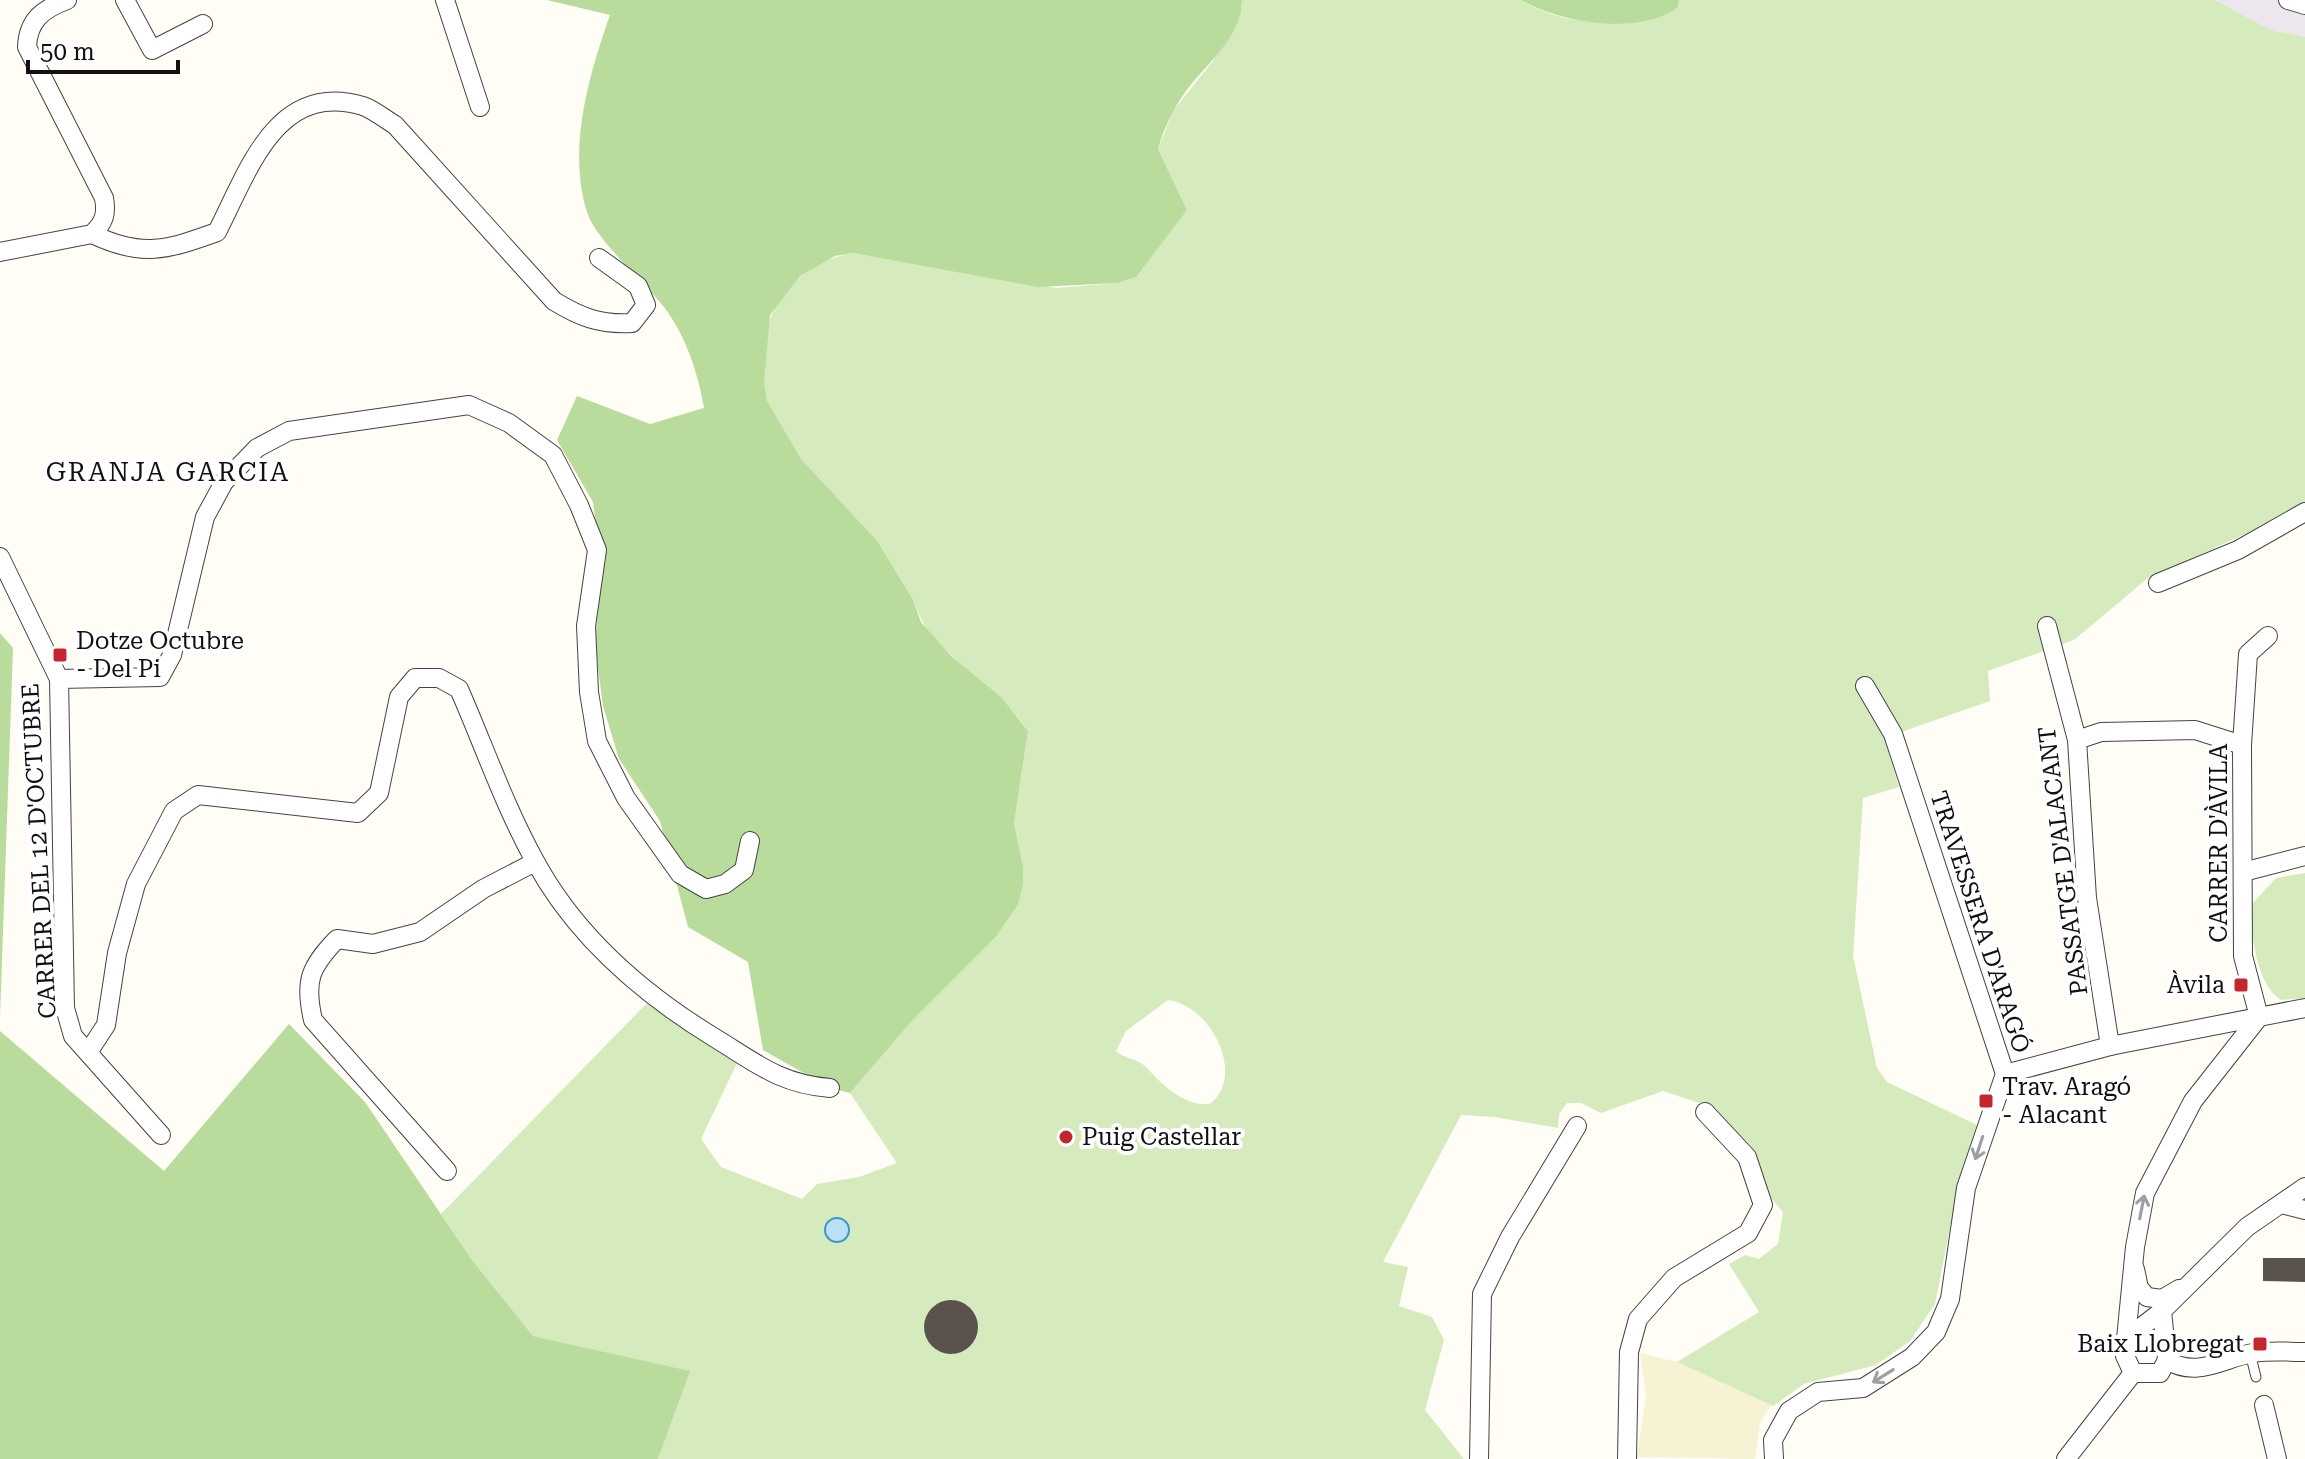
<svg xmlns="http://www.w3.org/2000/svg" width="2305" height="1459" font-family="'Roboto Serif',serif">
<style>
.industrial{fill:#eee6ef}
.farmland{fill:#f6f3d4}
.green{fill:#d5ebbd;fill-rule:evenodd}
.forest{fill:#b9dc9c}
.water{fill:#b9e0f7;stroke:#3f96cf;stroke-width:2}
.building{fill:#5a524d}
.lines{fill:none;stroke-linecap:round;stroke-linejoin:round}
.service-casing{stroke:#444;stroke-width:11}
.minor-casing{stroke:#444;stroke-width:20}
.service{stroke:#fff;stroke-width:9}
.minor{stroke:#fff;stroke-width:18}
.oneway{stroke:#a0a0a0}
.poi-dot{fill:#c4262e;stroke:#fff;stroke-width:3}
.labels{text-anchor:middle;stroke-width:8;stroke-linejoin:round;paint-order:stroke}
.poi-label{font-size:24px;fill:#111;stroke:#fff;text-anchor:start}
.street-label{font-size:24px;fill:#111;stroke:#fff}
.neighbourhood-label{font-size:26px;letter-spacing:2px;fill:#111;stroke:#fff}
</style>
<rect width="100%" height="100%" fill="#fffdf5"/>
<!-- industrial -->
<path class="industrial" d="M 2215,0 L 2305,0 L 2305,37 L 2271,30 Z"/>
<!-- farmland -->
<path class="farmland" d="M 1640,1353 L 1677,1362 L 1771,1405 L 1760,1424 L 1755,1459 L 1637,1457 L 1646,1395 Z"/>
<!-- green -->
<g class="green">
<path d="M 1242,0 L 1521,0 C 1574,32 1623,22 1678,7 L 1679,0 L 2215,0 L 2271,30 L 2305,37 L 2305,507 L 2148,578 L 2074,640 L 1988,671 L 1990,701 L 1884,738 L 1899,787 L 1863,798 L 1853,956 L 1877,1068 L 1887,1082 L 1977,1125 L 1960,1177 L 1935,1304 L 1910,1341 L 1876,1365 L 1804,1384 L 1773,1406 L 1677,1362 L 1759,1312 L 1729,1264 L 1745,1255 L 1759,1259 L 1778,1244 L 1783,1212 L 1771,1198 L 1750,1145 L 1708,1106 L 1663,1091 L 1601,1113 L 1581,1103 L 1567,1103 L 1559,1114 L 1558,1128 L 1495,1117 L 1461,1115 L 1383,1262 L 1408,1267 L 1399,1306 L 1432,1317 L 1444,1340 L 1425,1410 L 1464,1459 L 658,1459 L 689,1371 L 533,1336 L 472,1260 L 441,1214 L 647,1003 L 737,1063 L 701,1139 L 721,1167 L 802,1199 L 817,1184 L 859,1177 L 897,1163 L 850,1093 L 911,1022 L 995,938 L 1018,905 L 1023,885 L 1023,866 L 1014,823 L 1028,731 C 1002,693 964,672 934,638 C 923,626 920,615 913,601 C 905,585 892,571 881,557 C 851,517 780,445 767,401 C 758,371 763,326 779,300 C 795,274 823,258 853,253 L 1057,288 L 1117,283 L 1187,210 L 1158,149 L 1173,111 L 1213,61 L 1242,7 ZM 1168,1000 C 1210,1005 1247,1074 1210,1104 C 1183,1107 1161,1083 1145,1066 C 1137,1058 1124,1059 1116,1051 L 1126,1031 Z"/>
<path d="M 2305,873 L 2305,998 L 2281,1000 C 2255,983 2252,934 2250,906 L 2276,878 Z"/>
</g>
<!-- forest -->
<g class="forest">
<path d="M 547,0 L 1242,0 C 1242,37 1206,64 1186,91 C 1173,109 1164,128 1158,149 L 1187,210 L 1136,277 L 1117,283 L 1038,287 L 853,253 L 835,256 L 800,276 L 770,315 L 764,382 L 767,401 L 801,459 L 877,541 L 913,600 L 921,622 L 951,656 L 1001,697 L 1028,731 L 1014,823 L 1023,866 L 1023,885 L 1018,905 L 995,938 L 911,1022 L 850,1093 L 830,1088 L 763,1050 L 748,962 L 688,927 L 660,821 L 619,759 L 603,706 L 595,645 L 601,565 L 593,502 L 557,440 L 577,396 L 650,424 L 704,408 C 698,373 686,336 664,307 C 645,283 595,239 587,212 C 567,149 589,75 610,15 Z"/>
<path d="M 1521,0 L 1679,0 L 1678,7 C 1641,36 1560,23 1521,0 Z"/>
<path d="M 0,633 L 13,648 L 0,1018 Z"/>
<path d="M 289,1024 L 365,1102 L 472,1260 L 533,1336 L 690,1371 L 658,1459 L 0,1459 L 0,1031 L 164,1171 Z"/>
</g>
<!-- water -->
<circle class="water" cx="837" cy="1230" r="12"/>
<!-- building -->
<g class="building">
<path d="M 2263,1258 L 2305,1258 L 2305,1282 L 2263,1281 Z"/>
<circle cx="951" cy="1327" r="27"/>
</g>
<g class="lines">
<defs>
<path id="service" d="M 2250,1353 L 2256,1377"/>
<g id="minor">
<path d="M 125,0 L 152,50 L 203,24"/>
<path d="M 445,0 L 480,107"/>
<path d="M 2288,0 L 2305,5"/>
<path d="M 92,234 C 142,258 167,250 217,232 C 248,172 276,80 363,106 C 374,110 385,119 395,125 L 554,301 C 580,317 600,325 632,323 L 646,305 L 638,286 L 599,258"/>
<path d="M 0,252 L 92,234 C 104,223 107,214 104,198 L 27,47 C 28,20 43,9 67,0"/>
<path d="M 0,557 L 59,679 L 65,1008 L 73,1036 L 161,1135"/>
<path d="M 2158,583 L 2238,550 L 2305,512"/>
<path d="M 2047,626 L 2077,740 L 2087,898 L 2110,1046"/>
<path d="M 59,679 L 160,677 L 172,655 L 205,517 L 224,482 L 257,448 L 289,431 L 469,405 L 509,423 L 553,455 L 579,505 L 597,550 L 586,626 L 589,692 L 597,741 L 626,798 L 680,874 L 706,889 L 725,884 L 744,870 L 750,841"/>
<path d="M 2077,740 L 2101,732 L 2195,730 L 2242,745"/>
<path d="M 2243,872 L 2305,856"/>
<path d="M 2259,1017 L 2243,956 L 2242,745 L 2248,654 L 2268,636"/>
<path d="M 89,1051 L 106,1025 L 117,953 L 136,884 L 174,811 L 198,795 L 358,813 L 379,793 L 399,697 L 415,678 L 439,678 L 459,689 C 484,746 505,807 535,861 C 576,937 643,994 715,1038 C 756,1063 780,1084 830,1088"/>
<path d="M 2005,1074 L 2110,1046 L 2305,1008"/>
<path d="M 447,1171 L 313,1020 C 304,981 310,967 337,939 L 373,944 L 420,932 L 483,889 L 535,862"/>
<path d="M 2281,1204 L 2305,1210"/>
<path d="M 2135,1269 L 2139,1288 L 2147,1297 L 2162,1299 L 2179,1289"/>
<path d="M 2162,1311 L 2247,1227 L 2305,1187"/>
<path d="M 2162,1311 L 2167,1360 L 2160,1373 L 2133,1373 L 2125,1356 L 2126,1339 Z"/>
<path d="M 2126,1339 L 2135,1247 L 2145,1193 L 2193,1101 L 2259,1017"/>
<path d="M 2167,1360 C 2197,1379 2223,1358 2253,1353 C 2270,1350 2288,1352 2305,1352"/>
<path d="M 2264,1405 L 2277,1459"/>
<path d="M 1479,1459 L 1482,1294 L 1510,1237 L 1577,1126"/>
<path d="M 1627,1459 L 1629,1352 L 1638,1319 L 1674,1278 L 1748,1233 L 1763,1205 L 1747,1157 L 1705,1112"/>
<path d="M 1774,1459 L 1773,1440 L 1789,1411 L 1818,1392 L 1863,1388 L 1912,1357 L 1936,1332 L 1950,1299 L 1966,1188 L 2005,1074 L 1893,734 L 1865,686"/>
<path d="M 2066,1459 L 2133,1373"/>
</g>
</defs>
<!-- service casing -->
<use href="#service" class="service-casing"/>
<!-- minor casing -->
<use href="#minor" class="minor-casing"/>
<!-- service -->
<use href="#service" class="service"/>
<!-- minor -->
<use href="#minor" class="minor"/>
</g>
<!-- one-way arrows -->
<defs><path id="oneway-shaft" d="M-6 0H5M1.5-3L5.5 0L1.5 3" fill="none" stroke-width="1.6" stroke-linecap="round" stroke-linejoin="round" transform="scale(2)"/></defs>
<g class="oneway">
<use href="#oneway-shaft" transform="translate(1979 1148) rotate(108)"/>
<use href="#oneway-shaft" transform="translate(2142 1207) rotate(-79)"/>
<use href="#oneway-shaft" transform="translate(1883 1376) rotate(148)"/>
</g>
<!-- markers -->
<g class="poi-dot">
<rect x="52" y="647" width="16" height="16" rx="4"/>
<rect x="2233" y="977" width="16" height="16" rx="4"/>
<rect x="1978" y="1093" width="16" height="16" rx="4"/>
<circle cx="1066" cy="1137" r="8"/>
<rect x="2252" y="1336" width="16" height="16" rx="4"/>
</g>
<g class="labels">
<!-- poi labels -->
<g class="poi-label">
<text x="76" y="649">Dotze Octubre<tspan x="76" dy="28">- Del Pi</tspan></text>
<text x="2225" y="993" text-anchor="end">Àvila</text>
<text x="2002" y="1095">Trav. Aragó<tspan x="2002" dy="28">- Alacant</tspan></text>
<text x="1082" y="1145">Puig Castellar</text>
<text x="2244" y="1352" text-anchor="end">Baix Llobregat</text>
</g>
<!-- street labels -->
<g class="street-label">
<text transform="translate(2219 843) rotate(-90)" y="8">CARRER D'ÀVILA</text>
<text transform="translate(39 851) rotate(-93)" y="8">CARRER DEL 12 D'OCTUBRE</text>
<text transform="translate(2063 861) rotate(-97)" y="8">PASSATGE D'ALACANT</text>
<text transform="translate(1980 922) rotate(72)" y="8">TRAVESSERA D'ARAGÓ</text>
</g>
<!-- neighbourhood labels -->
<g class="neighbourhood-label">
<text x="168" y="481">GRANJA GARCIA</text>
</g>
</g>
<!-- scale -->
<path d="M28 60v12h150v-12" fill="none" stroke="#111111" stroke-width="4"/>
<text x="40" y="60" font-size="24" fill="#111111" stroke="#ffffff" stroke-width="6" paint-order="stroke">50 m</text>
</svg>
